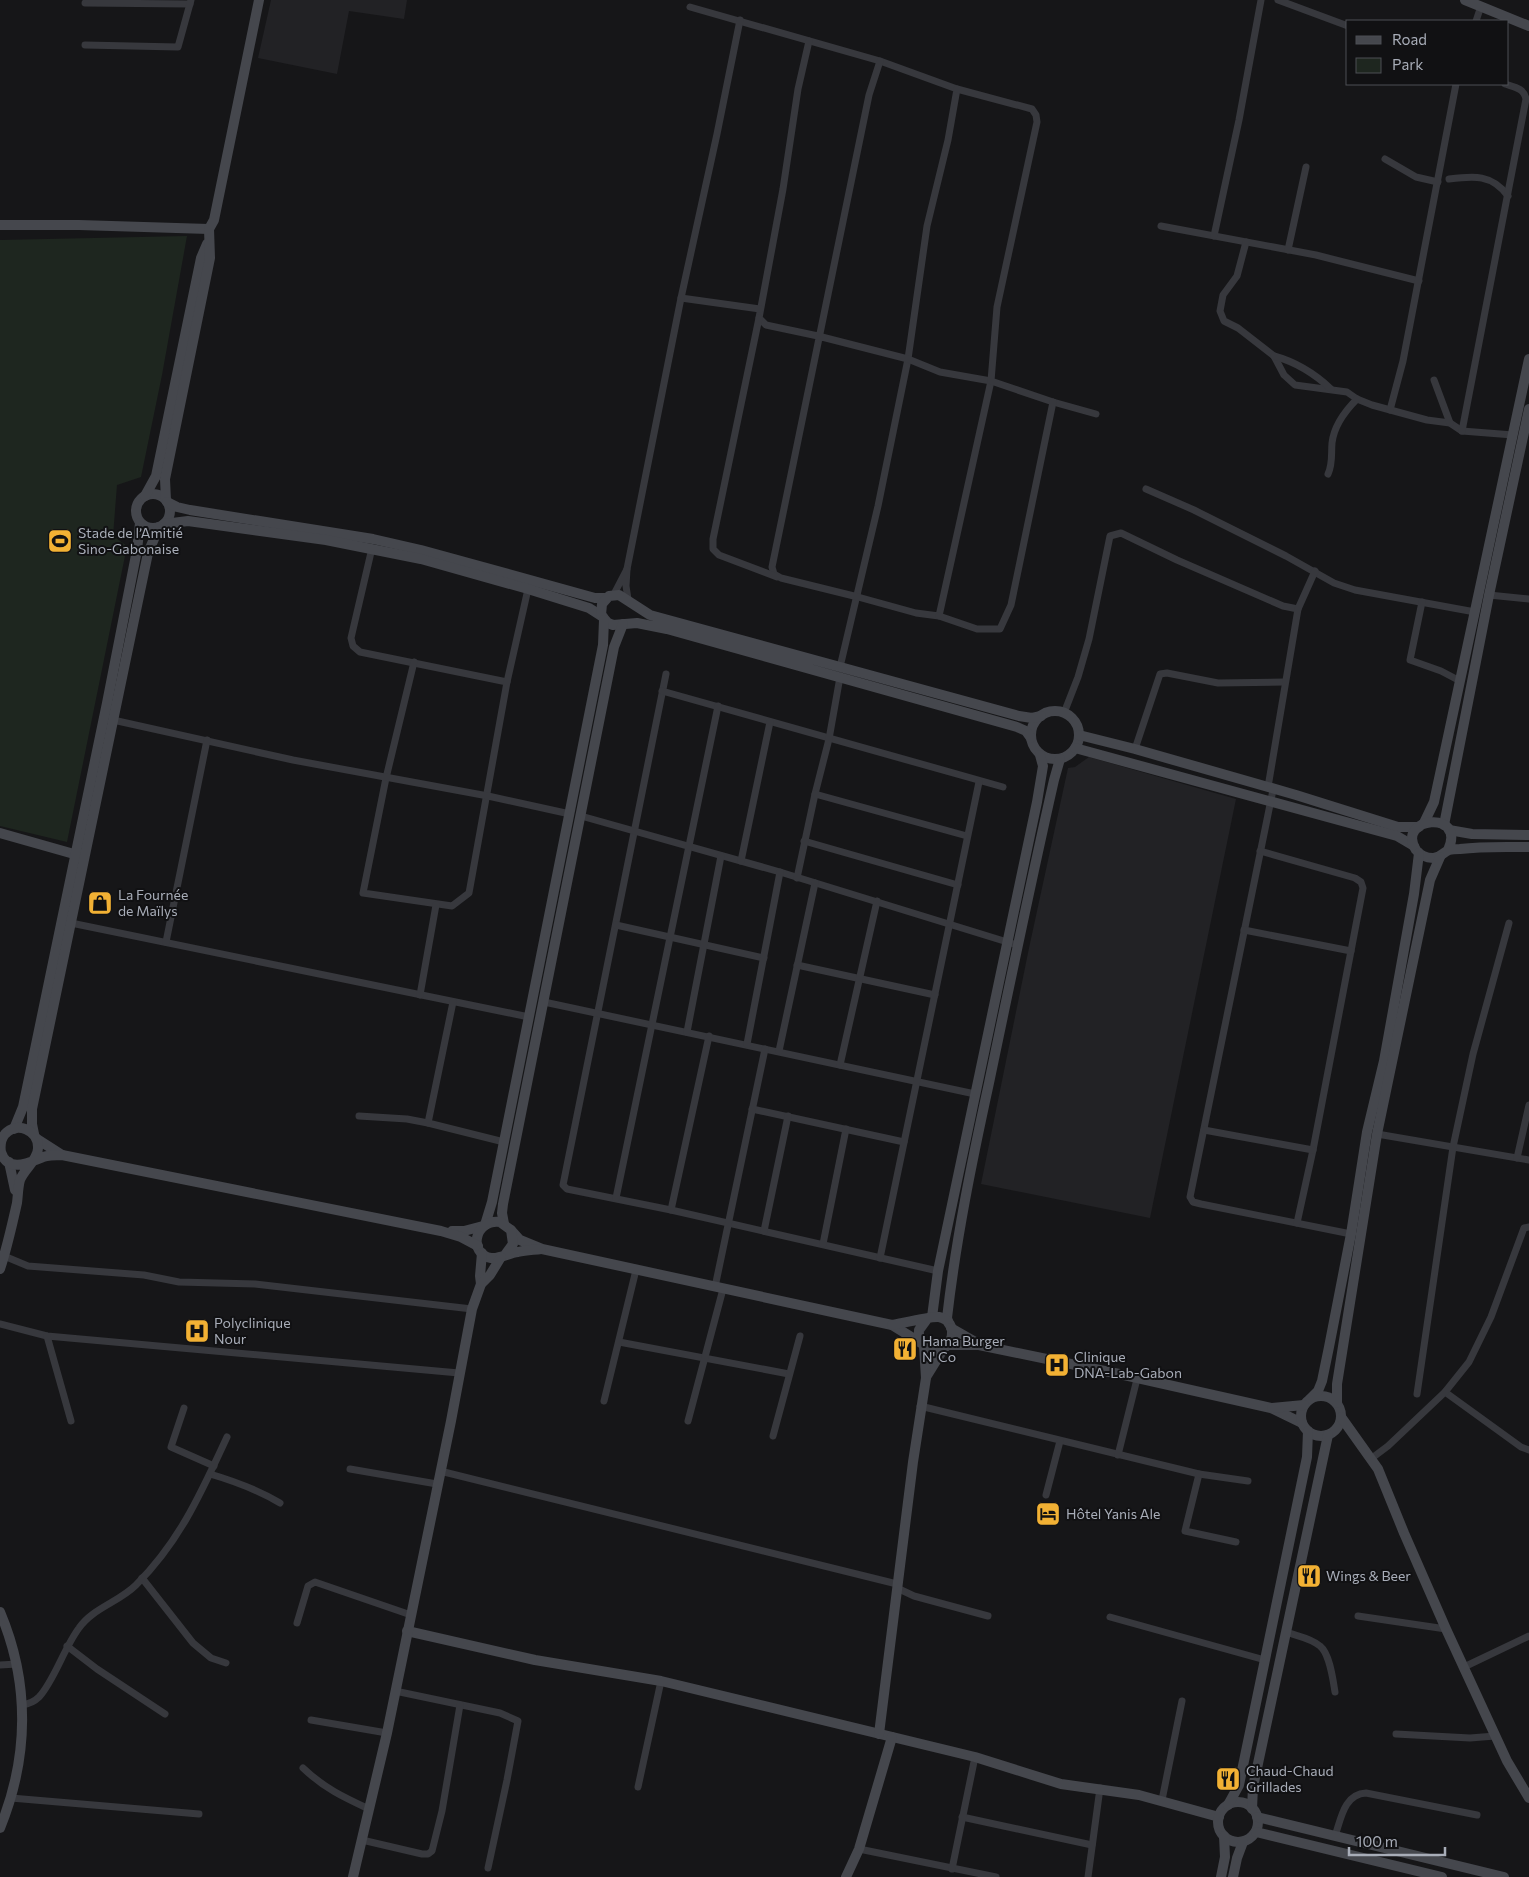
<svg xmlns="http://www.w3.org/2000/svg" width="1529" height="1877" font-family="Commissioner,sans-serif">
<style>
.built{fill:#222225}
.green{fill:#1e261f}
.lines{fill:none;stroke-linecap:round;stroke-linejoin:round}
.street{stroke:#37383d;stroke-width:7}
.secondary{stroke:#45474d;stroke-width:10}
.labels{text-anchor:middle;stroke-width:4;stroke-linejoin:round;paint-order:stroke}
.poi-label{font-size:14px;fill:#a8adb8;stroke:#111113;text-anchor:start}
</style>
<rect width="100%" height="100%" fill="#161618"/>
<!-- built -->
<g class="built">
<path d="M 271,0 L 407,0 L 404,19 L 349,11 L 337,74 L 258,58 Z"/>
<path d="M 1089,757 L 1236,799 L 1150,1218 L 981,1184 L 1029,948 L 1068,768 L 1075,767 Z"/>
</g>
<!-- green -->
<path class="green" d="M 187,236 L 162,375 L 141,477 L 117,485 L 113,536 L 127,546 L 67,842 L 0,826 L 0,240 Z"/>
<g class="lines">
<!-- street -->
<g class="street">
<path d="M 1278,0 L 1348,26"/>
<path d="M 85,3 L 190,4"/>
<path d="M 690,7 L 880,61 L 957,89 L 948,140 L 927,226 L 908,359 L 878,506 L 840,667"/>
<path d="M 1476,21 L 1481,6"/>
<path d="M 809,41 L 798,89 L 783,189 L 759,318 L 766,325 L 818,336 L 908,359 L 940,372 L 991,381 L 939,616 L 916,613 L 858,597 L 781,578 L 774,574 L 772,567 L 869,95 L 880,61"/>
<path d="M 85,45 L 178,47 L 191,0"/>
<path d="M 957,89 L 1032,109 L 1036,115 L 1037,122 L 997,307 L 991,381 L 1053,402 L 1096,414"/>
<path d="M 1385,159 L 1416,177 L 1438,182"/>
<path d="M 1449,179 C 1474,176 1492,174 1508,196"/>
<path d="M 1161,226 L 1316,255 L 1419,281"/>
<path d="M 1214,236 L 1239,120 L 1261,0"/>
<path d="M 1246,242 L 1237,276 L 1223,295 L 1220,311 L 1224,321 L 1238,328 L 1274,356 L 1284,375 L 1295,385 L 1347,392 L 1357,399 L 1372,405 L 1427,420 L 1450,423 L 1462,431 L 1513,435"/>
<path d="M 1288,250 L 1306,167"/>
<path d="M 681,298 L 760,309"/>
<path d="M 759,318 L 713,539 L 713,549 L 719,555 L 777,577"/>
<path d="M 1274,356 C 1296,362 1314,373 1331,389"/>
<path d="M 1434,380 L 1450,423"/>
<path d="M 1390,410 L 1403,361 L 1456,84"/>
<path d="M 1462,431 L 1526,99 C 1524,88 1514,87 1505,84"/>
<path d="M 1328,474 C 1333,463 1331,454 1332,443 C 1334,425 1345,411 1357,399"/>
<path d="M 1146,489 L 1194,510 L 1286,556 L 1334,583 L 1355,590 L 1475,612"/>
<path d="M 372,548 L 351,638 L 353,646 L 360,652 L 507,682"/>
<path d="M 627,569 L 681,298 L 717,134 L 740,20"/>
<path d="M 614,594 L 627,569 L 626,586 L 628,599"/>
<path d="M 1489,595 L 1529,599"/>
<path d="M 1422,602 L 1410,660 L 1441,671 L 1460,681"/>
<path d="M 939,616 L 977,629 L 1000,629 L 1011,605 L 1053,402"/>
<path d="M 414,662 L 386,778 L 363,893 L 452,906 L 469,893 L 507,682 L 528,589"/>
<path d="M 666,674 L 563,1185 L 567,1189 L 671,1210 L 938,1271"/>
<path d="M 662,691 L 1003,787"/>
<path d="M 1064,713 L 1078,677 L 1089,639 L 1110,536 L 1121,533 L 1177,560 L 1283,606 L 1298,609"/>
<path d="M 113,720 L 293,760 L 488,796 L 570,814"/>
<path d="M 1135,749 L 1160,674 L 1167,673 L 1218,683 L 1285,682"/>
<path d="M 1268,787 L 1298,609 L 1315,571"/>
<path d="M 1273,790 L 1190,1197 L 1193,1202 L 1201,1204 L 1351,1234"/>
<path d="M 815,794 L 829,739 L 840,677"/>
<path d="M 581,816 L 780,872 L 1017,945"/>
<path d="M 804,841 L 958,885"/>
<path d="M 1260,851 L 1355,878 L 1361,882 L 1363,888 L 1313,1150 L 1297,1223"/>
<path d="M 741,861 L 770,722"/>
<path d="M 797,878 L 815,794 L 967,836"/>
<path d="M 71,923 L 529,1017"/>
<path d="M 616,925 L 764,958"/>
<path d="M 1244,930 L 1351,951"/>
<path d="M 166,942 L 207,740"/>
<path d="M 797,965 L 935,995"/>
<path d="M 420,995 L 436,905"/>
<path d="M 453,1002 L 428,1123 L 504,1142"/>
<path d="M 544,1002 L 975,1094"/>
<path d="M 687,1032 L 721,856"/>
<path d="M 747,1044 L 780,872"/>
<path d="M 779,1051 L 815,883"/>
<path d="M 840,1065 L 877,901"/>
<path d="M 752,1109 L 904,1142"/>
<path d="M 359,1116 L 407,1119 L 428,1123"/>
<path d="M 1204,1130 L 1313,1150"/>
<path d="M 1377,1134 L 1529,1160"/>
<path d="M 1517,1158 L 1529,1105"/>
<path d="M 616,1198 L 718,706"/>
<path d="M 671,1210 L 709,1036"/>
<path d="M 764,1231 L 788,1116"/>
<path d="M 823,1244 L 846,1129"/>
<path d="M 4,1256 L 28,1266 L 144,1275 L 179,1282 L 255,1284 L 472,1309"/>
<path d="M 880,1258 L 979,782"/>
<path d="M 715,1287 L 765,1049"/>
<path d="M 0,1324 L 47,1336 L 459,1373"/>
<path d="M 47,1336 L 71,1421"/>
<path d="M 619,1342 L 789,1374"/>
<path d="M 1445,1392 L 1521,1447 L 1529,1450"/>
<path d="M 1417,1394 L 1453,1147 L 1473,1054 L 1509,923"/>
<path d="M 604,1401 L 636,1270"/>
<path d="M 920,1406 L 1199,1474 L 1185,1531 L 1236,1542"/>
<path d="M 184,1408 L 171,1447 L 214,1466"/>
<path d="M 688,1421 L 723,1289"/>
<path d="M 773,1436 L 800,1336"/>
<path d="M 1118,1455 L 1137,1379"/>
<path d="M 1372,1458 L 1388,1446 L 1445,1392 L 1469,1362 L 1491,1317 L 1524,1228 L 1529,1227"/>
<path d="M 350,1469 L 437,1484"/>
<path d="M 440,1471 L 897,1584"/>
<path d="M 210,1474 C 234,1481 258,1490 280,1503"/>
<path d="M 1199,1474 L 1248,1481"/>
<path d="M 1046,1495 L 1060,1441"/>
<path d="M 142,1578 L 193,1643 L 211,1658 L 226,1663"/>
<path d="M 897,1588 L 914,1596 L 988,1616"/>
<path d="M 1358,1616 L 1446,1629"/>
<path d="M 1110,1617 L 1265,1660"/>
<path d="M 297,1623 L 308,1586 L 315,1582 L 411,1615"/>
<path d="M 1286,1632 C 1297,1636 1311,1638 1320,1646 C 1330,1654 1333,1680 1335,1692"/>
<path d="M 67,1646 L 97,1669 L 165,1714"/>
<path d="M 0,1665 L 17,1664"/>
<path d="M 1464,1667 L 1529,1636"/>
<path d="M 395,1691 L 500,1713 L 518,1721 L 507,1780 L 488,1868"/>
<path d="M 22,1705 C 29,1704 34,1702 39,1697 C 54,1681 64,1648 79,1628 C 93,1608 119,1602 136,1585 C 180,1541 201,1493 227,1437"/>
<path d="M 311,1720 L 387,1733"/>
<path d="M 1396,1734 L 1470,1738 L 1495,1736"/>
<path d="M 303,1768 C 324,1788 343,1797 369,1809"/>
<path d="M 638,1787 L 661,1681"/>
<path d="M 11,1798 L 199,1814"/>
<path d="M 1162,1800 L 1182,1701"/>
<path d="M 962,1817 L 1092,1845"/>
<path d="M 1335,1836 C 1341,1819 1344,1794 1366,1793 L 1477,1815"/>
<path d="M 362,1840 L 422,1854 L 428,1854 L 432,1851 L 442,1811 L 460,1705"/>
<path d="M 859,1849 L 996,1877"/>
<path d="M 952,1869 L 975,1757"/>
<path d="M 1088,1877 L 1100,1788"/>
</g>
<!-- secondary -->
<g class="secondary">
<path d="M 1465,0 L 1529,26"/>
<path d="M 0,225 L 79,225 L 209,229"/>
<circle cx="153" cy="511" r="17"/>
<path d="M 145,496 L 156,476 L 201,258 L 207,244"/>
<path d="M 166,500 L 165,479 L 210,258 L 209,229 L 214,220 L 259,0"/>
<path d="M 167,502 L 177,507 L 190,510 L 373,539 L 421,550 L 595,598 L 606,598"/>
<path d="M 164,524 L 188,521 L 326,540 L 421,559 L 528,589 L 589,608 L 603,617"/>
<circle cx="1055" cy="735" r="24"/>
<path d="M 1079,735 L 1135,749 L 1296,795 L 1398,827 L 1419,827"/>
<path d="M 1031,738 L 1026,731 L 1017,727 L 667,629 L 637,623 L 613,625 L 608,623 L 601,615 L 602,604 L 609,596 L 619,595 L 650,615 L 1019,716 L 1032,718 L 1041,716"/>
<path d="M 1075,748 L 1397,836 L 1414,846"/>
<path d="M 1424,823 L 1434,802 L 1529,359"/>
<path d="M 1444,825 L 1489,595 L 1529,409"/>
<path d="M 1449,830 L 1472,834 L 1529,835"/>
<path d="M 0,833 L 81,856"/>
<path d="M 1448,850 C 1467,809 1395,817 1416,850 C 1420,855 1426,858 1433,858 C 1441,858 1443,852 1449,850 C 1452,849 1457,849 1460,849 C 1483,846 1506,847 1529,847"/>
<path d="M 14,1129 L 23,1107 L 107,703 L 137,550 L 140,523"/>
<path d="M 34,1134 L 32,1124 L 32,1109 L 148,553 L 159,527"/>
<path d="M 37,1139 L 62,1155"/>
<path d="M 9,1162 L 15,1190"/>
<path d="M 504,1224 L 502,1213 L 503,1204 L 614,647 L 623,624"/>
<path d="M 485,1225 L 492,1202 L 603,645 L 604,620"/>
<path d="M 511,1230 L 520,1240 L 542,1249 L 892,1325 L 921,1343"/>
<path d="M 452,1231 L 464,1231 L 483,1226"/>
<path d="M 505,1255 L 513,1244 L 511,1230 L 500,1222 C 474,1219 468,1254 491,1258 C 500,1259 509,1253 518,1252 C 526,1250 534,1250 541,1249"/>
<path d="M 0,1269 C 7,1248 12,1225 17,1203 C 18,1195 18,1187 20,1180 C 24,1169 39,1159 38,1147 C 38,1130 17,1121 5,1134 C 1,1139 0,1146 1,1152 C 8,1174 30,1162 43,1157 C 49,1155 56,1155 62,1155 L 441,1231 L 461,1237 L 478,1246"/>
<path d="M 481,1284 L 480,1276 L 482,1253"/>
<path d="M 932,1317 L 938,1271 L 1037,802 L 1043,766 L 1040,755"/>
<path d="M 949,1324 L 947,1318 C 956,1239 972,1161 989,1083 C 1010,982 1031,881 1054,780 L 1060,759"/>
<path d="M 892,1325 C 903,1323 931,1316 939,1317 C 960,1321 954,1353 933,1350 C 923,1349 918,1339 919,1330 L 927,1319"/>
<path d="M 951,1328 L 979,1344"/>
<path d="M 948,1345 L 979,1345 L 1124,1375 L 1271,1408 L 1302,1423"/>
<path d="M 926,1377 L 944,1348"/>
<circle cx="1321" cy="1416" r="20"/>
<path d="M 1310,1399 L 1318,1391 L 1322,1381 L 1329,1347 L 1351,1234 L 1367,1132 L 1384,1061 L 1414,894 L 1419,853"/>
<path d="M 1337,1403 L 1337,1384 L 1377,1134 L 1430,880 L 1440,857"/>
<path d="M 1272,1408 L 1304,1405"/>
<path d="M 1341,1417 L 1378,1469 L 1404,1533 L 1446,1629 L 1507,1761 L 1529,1798"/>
<path d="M 0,1612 C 30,1683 29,1757 0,1828"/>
<path d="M 407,1631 L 535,1660 L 661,1681 L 975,1757 L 1061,1784 L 1139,1795 L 1219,1817"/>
<path d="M 879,1734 L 913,1462 L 926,1378 L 924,1346"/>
<circle cx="1238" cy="1822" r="20"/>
<path d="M 1228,1805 L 1239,1785 L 1307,1457 L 1308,1431"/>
<path d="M 1252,1809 L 1253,1787 L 1328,1435"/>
<path d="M 1257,1817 L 1504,1877"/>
<path d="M 1256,1832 L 1442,1877"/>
<path d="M 353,1877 L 387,1733 L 451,1421 L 472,1309 L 481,1284 L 490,1275 L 501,1257"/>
<path d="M 846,1877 L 859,1849 L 892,1737"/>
<path d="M 1221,1877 L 1225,1857 L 1224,1836"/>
<path d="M 1233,1877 L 1237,1858 L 1243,1842"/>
</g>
</g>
<!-- icons -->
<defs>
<symbol id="stadium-square" viewBox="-11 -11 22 22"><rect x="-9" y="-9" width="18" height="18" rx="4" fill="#f2b134" stroke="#111113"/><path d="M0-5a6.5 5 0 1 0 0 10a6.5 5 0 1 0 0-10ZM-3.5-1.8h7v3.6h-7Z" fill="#111"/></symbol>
<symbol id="shop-square" viewBox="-11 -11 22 22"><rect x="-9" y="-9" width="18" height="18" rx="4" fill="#f2b134" stroke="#111113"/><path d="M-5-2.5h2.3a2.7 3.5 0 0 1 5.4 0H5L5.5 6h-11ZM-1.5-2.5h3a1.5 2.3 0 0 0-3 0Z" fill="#111"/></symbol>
<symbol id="hospital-square" viewBox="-11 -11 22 22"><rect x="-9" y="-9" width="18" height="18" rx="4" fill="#f2b134" stroke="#111113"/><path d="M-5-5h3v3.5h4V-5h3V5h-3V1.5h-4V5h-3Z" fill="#111"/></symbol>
<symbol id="restaurant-square" viewBox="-11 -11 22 22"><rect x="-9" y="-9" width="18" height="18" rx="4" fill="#f2b134" stroke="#111113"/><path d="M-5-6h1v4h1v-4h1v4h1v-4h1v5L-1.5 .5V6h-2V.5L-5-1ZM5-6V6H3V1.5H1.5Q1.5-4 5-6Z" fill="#111"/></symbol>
<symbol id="hotel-square" viewBox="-11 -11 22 22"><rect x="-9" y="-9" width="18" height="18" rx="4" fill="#f2b134" stroke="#111113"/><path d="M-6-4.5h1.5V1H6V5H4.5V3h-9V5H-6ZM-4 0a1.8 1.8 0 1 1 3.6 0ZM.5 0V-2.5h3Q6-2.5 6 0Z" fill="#111"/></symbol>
</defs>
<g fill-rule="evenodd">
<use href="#stadium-square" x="46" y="527" width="28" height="28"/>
<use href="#shop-square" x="86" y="889" width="28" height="28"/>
<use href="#hospital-square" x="183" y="1317" width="28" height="28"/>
<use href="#restaurant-square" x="891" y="1335" width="28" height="28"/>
<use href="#hospital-square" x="1043" y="1351" width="28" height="28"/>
<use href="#hotel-square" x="1034" y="1500" width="28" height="28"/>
<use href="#restaurant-square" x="1295" y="1562" width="28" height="28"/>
<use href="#restaurant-square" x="1214" y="1765" width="28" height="28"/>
</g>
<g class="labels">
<!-- poi labels -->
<g class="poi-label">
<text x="78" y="538">Stade de l’Amitié<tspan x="78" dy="16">Sino-Gabonaise</tspan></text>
<text x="118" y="900">La Fournée<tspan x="118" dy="16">de Maïlys</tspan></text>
<text x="214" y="1328">Polyclinique<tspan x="214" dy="16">Nour</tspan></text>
<text x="922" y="1346">Hama Burger<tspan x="922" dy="16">N' Co</tspan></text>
<text x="1074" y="1362">Clinique<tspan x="1074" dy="16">DNA-Lab-Gabon</tspan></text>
<text x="1066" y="1519">Hôtel Yanis Ale</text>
<text x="1326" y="1581">Wings &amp; Beer</text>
<text x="1246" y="1776">Chaud-Chaud<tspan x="1246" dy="16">Grillades</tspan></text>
</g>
</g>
<!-- legend -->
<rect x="1346" y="20" width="162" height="65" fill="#111113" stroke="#4d4f55"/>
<rect x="1356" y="36" width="25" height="8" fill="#45474d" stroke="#4d4f55"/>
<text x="1392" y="45" font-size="15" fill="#a8adb8">Road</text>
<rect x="1356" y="58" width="25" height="15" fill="#1e261f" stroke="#4d4f55"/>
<text x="1392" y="70" font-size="15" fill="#a8adb8">Park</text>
<!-- scale -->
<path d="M1349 1847v8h96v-8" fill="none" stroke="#a8adb8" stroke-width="2.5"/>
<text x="1356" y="1847" font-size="15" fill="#a8adb8" stroke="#111113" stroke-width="4" paint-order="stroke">100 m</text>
</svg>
